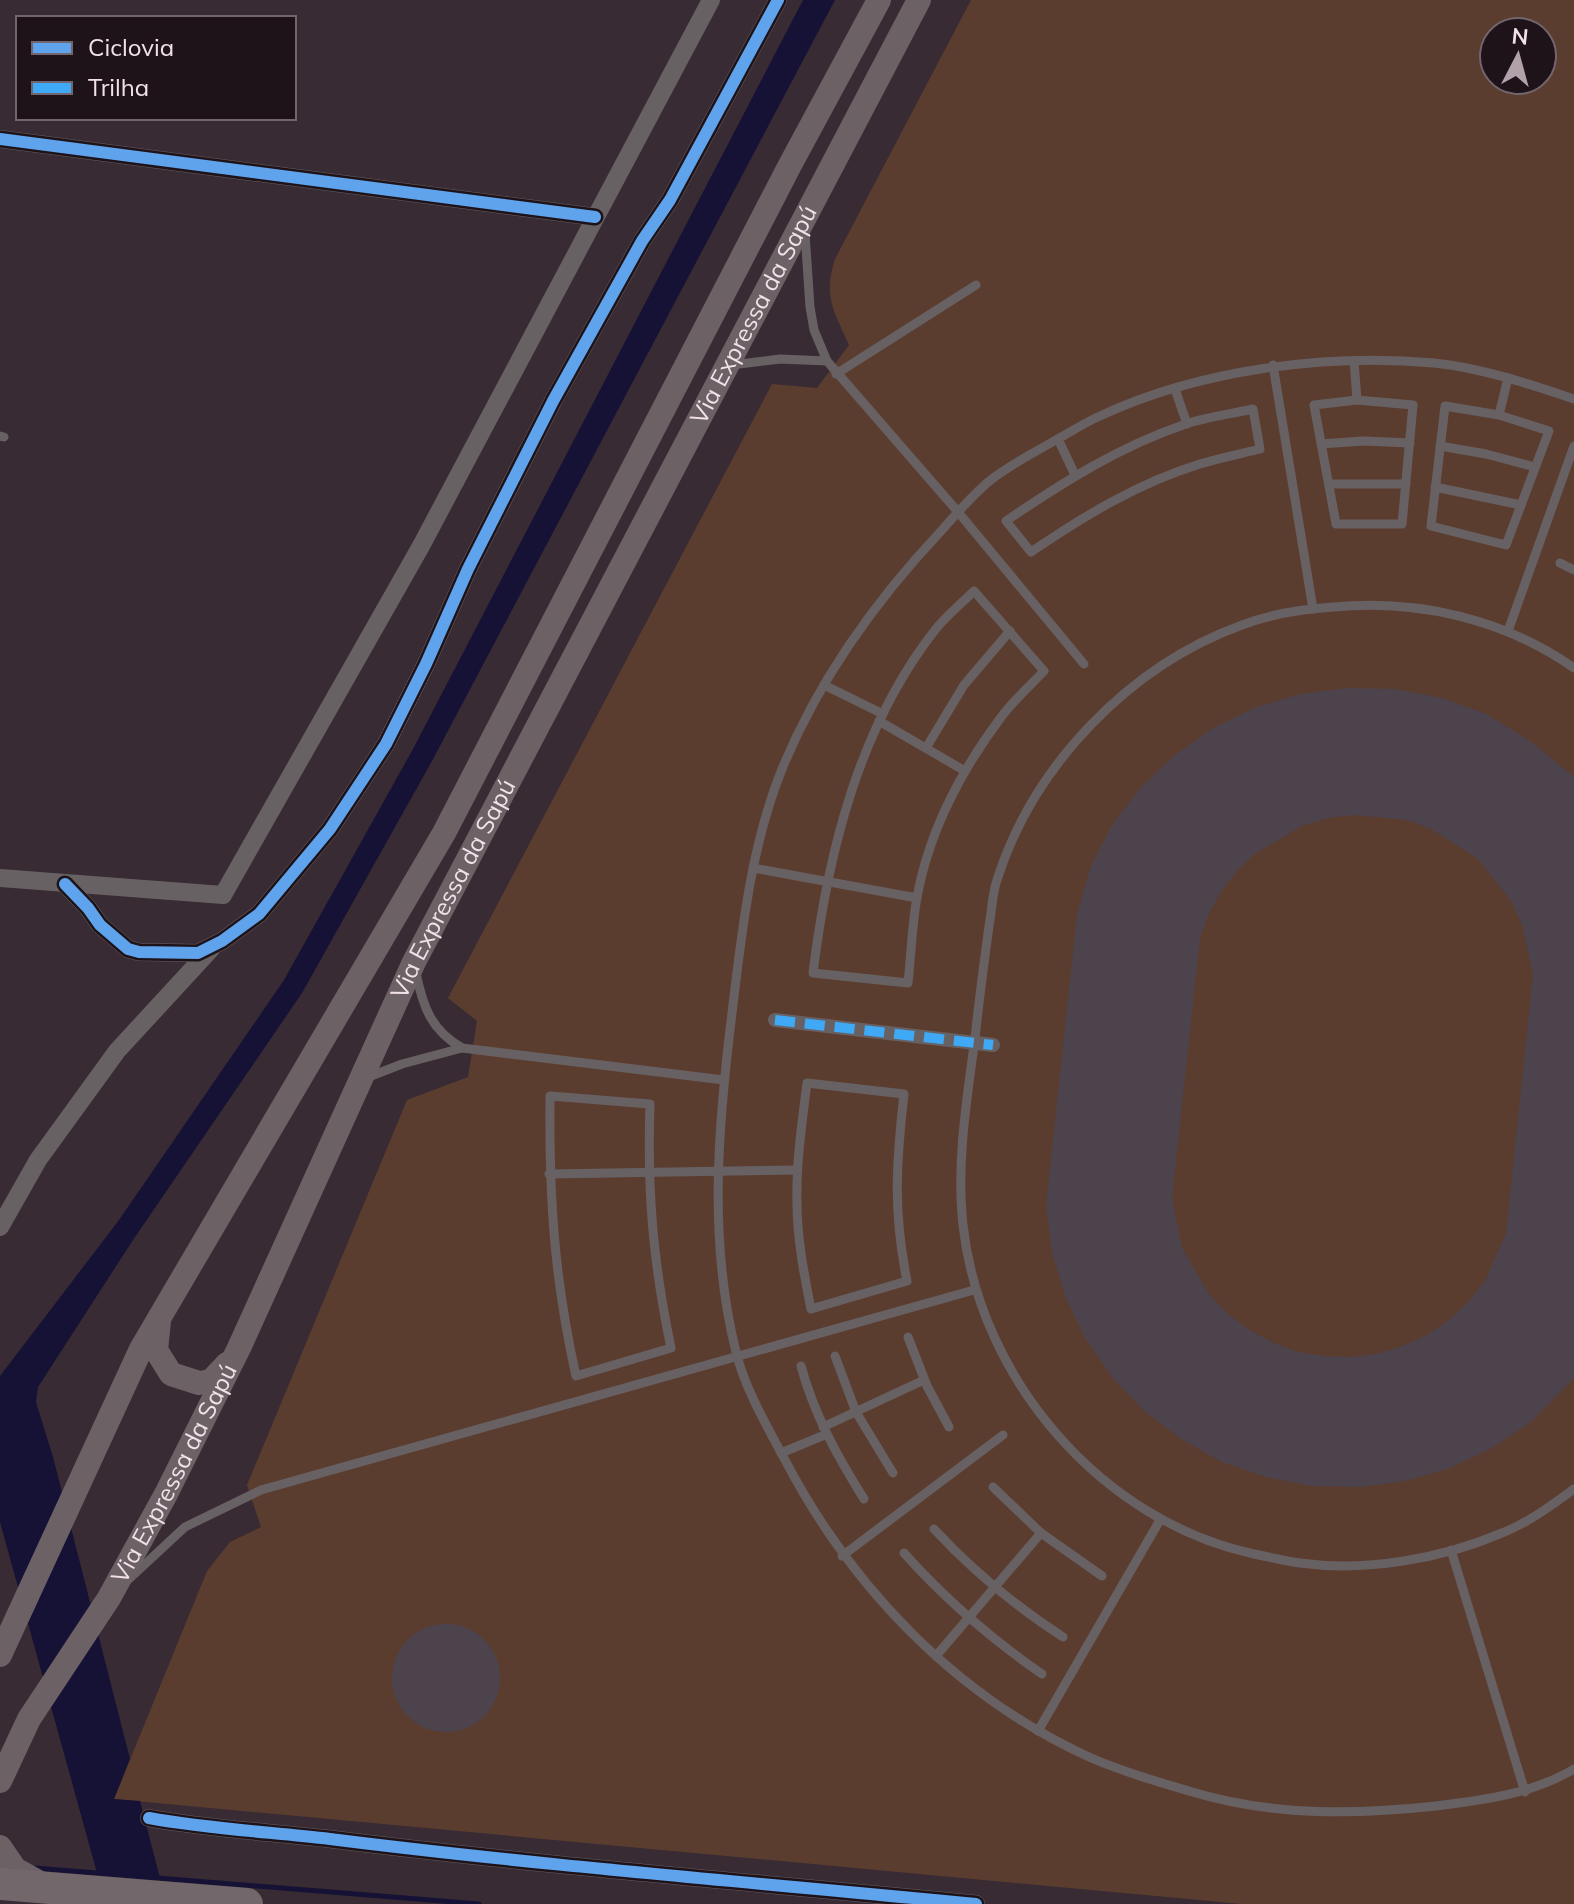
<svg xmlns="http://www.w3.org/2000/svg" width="1574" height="1904" font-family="Mulish,sans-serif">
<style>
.green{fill:#5b3d30;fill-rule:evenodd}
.water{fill:#161236}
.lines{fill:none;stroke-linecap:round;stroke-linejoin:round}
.stream{stroke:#161236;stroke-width:5}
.building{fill:#4c434c;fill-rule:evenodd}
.service{stroke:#686163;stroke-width:9}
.pedestrian{stroke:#686163;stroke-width:14}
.minor{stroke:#686163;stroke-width:18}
.secondary{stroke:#6c6265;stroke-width:24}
.motorway{stroke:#72676a;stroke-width:32}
.quiet{stroke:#3fa9f5;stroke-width:10;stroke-dasharray:20 10;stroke-linecap:butt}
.cycleway-casing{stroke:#1e1319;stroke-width:17}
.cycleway{stroke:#60a3ed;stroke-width:12}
.labels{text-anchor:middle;stroke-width:6;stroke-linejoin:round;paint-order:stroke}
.street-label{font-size:24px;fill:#f2e1ea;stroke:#1e1319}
</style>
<rect width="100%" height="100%" fill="#382b33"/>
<!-- green -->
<path class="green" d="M 971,0 L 1574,0 L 1574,1904 L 1242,1904 L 114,1799 L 207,1571 L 230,1542 L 261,1527 L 247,1485 L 407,1100 L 468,1077 L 477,1021 L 448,998 L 772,384 L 817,388 L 849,345 C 834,311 823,297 835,259 ZM 1494,32 L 1542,32 L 1542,80 L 1494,80 Z"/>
<!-- water -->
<path class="water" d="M 803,0 L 835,0 L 432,761 L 302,993 L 133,1240 L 38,1387 L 36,1402 L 53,1457 L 130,1759 L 114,1799 L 140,1801 L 160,1878 L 97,1873 L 0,1522 L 0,1376 L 119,1220 L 284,980 L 413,749 Z"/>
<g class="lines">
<!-- stream -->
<path class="stream" d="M 35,1868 L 479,1904"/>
</g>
<!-- building -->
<g class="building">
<path d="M 1348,688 L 1395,689 L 1442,698 L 1486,714 L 1529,740 L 1574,777 L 1574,1378 L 1531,1422 L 1492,1448 L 1450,1468 L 1405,1481 L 1359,1487 L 1312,1486 L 1266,1477 L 1222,1462 L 1181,1439 L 1144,1411 L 1112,1377 L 1085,1338 L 1065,1296 L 1052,1252 L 1046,1206 L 1077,914 L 1091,866 L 1112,825 L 1141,787 L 1175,755 L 1213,728 L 1256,707 L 1301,694 ZM 1355,815 L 1408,820 L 1433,830 L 1478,859 L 1511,901 L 1522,925 L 1533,975 L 1506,1233 L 1485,1281 L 1468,1302 L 1449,1320 L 1427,1335 L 1402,1346 L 1377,1354 L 1350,1357 L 1324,1356 L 1297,1352 L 1272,1342 L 1249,1330 L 1227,1313 L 1209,1294 L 1182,1248 L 1172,1198 L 1200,938 L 1208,916 L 1220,893 L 1237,871 L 1256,853 L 1302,826 L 1328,818 Z"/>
<circle cx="446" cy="1678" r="54"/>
</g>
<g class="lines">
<!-- service -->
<g class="service">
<path d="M 805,233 L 810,307 L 814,330 L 827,361 L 958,512 L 1084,664"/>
<path d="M 1354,361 L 1357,400"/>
<path d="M 731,365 L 780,359 L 827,361"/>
<path d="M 1273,365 L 1313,609"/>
<path d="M 836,374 L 976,285"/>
<path d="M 1175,389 L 1187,424"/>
<path d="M 1574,399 C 1529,384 1482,368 1434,363 C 1327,353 1198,370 1100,416 C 1084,423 1069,433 1054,441 C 1032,454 1007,466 987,483 C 971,497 956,514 942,530 C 875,601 819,679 782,769 C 751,846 742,930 732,1013 C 718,1126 708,1240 736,1352 C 745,1389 767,1426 785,1460 C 852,1588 956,1696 1089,1757 C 1121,1771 1155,1781 1189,1791 C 1270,1816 1353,1815 1436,1806 C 1484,1800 1532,1794 1574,1769"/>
<path d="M 1357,400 L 1413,405 L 1402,524 L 1336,524 L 1314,405 Z"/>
<path d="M 1445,406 L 1499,415 L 1549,431 L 1506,545 L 1431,526 Z"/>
<path d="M 1253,409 L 1260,449 C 1240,454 1219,458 1200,464 C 1138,483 1084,516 1031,552 L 1006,521 C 1062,483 1120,446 1186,424 C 1207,417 1231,414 1253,409 Z"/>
<path d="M 1499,415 L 1508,378"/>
<path d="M 0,436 L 4,437"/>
<path d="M 1058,439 L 1075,475"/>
<path d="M 1321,444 L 1363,441 L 1410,443"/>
<path d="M 1440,446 L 1486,454 L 1535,467"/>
<path d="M 1329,484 L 1406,484"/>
<path d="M 1435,487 L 1521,505"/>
<path d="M 1560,563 L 1574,570"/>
<path d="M 974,591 L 1044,671 C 1030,686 1014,700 1002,716 C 962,769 929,832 917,897 C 912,925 911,955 908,983 L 813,973 C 828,852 859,727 935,630 C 946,616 961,604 974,591 Z"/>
<path d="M 1508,631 L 1574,446"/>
<path d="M 1574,668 C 1504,619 1418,599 1334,607 C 1304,609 1270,614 1242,625 C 1129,666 1033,766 997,880 C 992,894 992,911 989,926 C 984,963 979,1001 975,1038 C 967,1099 956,1163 963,1225 C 980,1379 1101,1521 1254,1554 C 1269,1557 1285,1561 1300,1563 C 1366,1572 1441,1559 1502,1533 C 1528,1523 1552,1505 1574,1489"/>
<path d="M 824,685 L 883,714"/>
<path d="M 879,721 L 965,771"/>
<path d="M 926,748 L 964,685 L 1010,631"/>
<path d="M 753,868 L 917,898"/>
<path d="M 416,973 C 423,1007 431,1030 462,1048"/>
<path d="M 366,1078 L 402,1064 L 462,1048 L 724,1080"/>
<path d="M 807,1083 L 904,1094 C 896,1165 893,1211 907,1281 L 811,1309 C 804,1274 797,1238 797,1203 C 796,1163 802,1123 807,1083 Z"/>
<path d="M 550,1096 L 650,1104 C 647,1191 653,1262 671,1348 L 576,1376 C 554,1277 549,1197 550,1096 Z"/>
<path d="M 549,1174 L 797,1170"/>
<path d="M 908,1337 L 927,1386 L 949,1427"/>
<path d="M 835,1356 L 856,1412 L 893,1473"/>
<path d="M 801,1366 C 814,1414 837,1456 864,1499"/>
<path d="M 823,1427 L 924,1380"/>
<path d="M 781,1453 L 827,1434"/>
<path d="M 993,1487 L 1041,1533 L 1102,1576"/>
<path d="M 934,1529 C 973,1571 1015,1606 1063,1637"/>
<path d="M 1451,1550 L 1525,1792"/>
<path d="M 904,1553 C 946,1600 990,1638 1042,1674"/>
<path d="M 842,1556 L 1003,1435"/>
<path d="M 129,1579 L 185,1527 L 261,1490 L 974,1290"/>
<path d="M 936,1656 L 1041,1533"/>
<path d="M 1038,1731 L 1160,1520"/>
</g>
<!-- pedestrian -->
<path class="pedestrian" d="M 775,1020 L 993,1045"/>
<!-- minor -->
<g class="minor">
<path d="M 0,139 L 595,217"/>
<path d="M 0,878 L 223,895 L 421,546 L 711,0"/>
<path d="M 65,884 L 88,908 L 100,925 L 128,949 L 139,952 L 198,953 L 222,941 L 259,914 L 330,829 L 386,744 L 426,664 L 468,569 L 553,401 L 642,241 L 670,200 L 778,0"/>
<path d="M 0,1227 L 38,1160 L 117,1051 L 211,949"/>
<path d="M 149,1818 C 209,1829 270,1832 330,1839 C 545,1866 760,1883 976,1904"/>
</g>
<!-- secondary -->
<g class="secondary">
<path d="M 159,1321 L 156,1350 L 171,1374 L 199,1383 L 211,1381 L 227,1364"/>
<path d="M 0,1655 L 141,1349 L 444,833 L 790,165 L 879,0"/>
<path id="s1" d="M 0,1781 L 29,1719 L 109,1598 L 166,1494 L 239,1348 L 414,962 L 919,0"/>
<path d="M 0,1847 L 15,1869 L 42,1884"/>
</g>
<!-- motorway -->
<path class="motorway" d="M 0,1884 L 247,1904"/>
<!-- quiet -->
<path class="quiet" d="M 775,1020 L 993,1045"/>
<defs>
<g id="cycleway">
<path d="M 0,139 L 595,217"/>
<path d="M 65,884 L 88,908 L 100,925 L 128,949 L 139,952 L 198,953 L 222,941 L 259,914 L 330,829 L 386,744 L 426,664 L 468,569 L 553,401 L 642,241 L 670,200 L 778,0"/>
<path d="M 149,1818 C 209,1829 270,1832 330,1839 C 545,1866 760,1883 976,1904"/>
</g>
</defs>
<!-- cycleway casing -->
<use href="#cycleway" class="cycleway-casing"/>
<!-- cycleway -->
<use href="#cycleway" class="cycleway"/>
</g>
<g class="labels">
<!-- street labels -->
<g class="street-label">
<text dy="8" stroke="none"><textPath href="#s1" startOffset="1650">Via Expressa da Sapú</textPath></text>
<text dy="8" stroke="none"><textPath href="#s1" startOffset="1002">Via Expressa da Sapú</textPath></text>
<text dy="8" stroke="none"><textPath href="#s1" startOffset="354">Via Expressa da Sapú</textPath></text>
</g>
</g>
<!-- legend -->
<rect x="16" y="16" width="280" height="104" fill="#1e1319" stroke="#73656d" stroke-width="2"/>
<rect x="32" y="42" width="40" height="12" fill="#60a3ed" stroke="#73656d" stroke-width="2"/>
<text x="88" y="56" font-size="24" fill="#f2e1ea">Ciclovia</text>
<rect x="32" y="82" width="40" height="12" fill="#3fa9f5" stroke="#73656d" stroke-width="2"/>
<text x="88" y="96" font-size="24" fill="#f2e1ea">Trilha</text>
<!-- north arrow -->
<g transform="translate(1518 56) rotate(6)"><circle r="38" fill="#1e1319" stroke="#73656d" stroke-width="2"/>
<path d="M0-6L14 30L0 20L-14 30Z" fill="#b1a1aa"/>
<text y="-12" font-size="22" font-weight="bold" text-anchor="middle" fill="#f2e1ea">N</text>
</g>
</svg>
